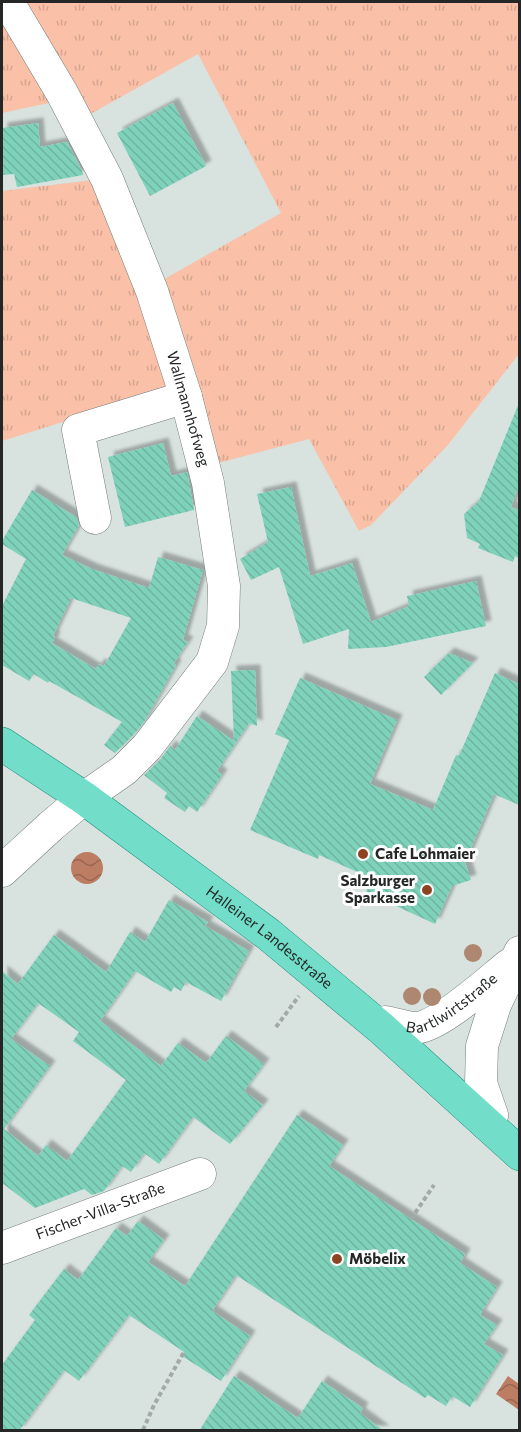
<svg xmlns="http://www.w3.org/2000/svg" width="521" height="1432" font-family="Commissioner,sans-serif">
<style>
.grass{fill:url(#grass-tufts)}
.water{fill:url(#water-waves)}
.building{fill:url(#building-back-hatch);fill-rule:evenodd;filter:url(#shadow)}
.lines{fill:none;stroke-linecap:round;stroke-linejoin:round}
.minor-casing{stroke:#747d7a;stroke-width:33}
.major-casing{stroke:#1a8e77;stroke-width:34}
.path{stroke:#a2a9a7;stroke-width:4;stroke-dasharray:4.5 3;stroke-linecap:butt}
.minor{stroke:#fff;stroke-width:32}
.major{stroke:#72ddc8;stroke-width:33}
.tree{fill:#ad876f}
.poi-dot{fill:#8c4422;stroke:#fff;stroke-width:2}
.labels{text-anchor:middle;stroke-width:6;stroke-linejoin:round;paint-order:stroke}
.street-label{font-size:15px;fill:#242726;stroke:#fff}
.poi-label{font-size:15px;font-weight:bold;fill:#242726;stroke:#fff;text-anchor:start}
</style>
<defs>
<pattern id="grass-tufts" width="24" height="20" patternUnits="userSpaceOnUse" patternTransform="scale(1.5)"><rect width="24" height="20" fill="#fac0a8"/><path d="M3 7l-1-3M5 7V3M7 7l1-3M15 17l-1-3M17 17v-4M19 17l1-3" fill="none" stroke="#d6a590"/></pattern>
<pattern id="water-waves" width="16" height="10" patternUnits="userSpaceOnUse" patternTransform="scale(1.5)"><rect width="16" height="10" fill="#bd7d62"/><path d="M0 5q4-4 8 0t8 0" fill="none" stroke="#996651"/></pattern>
<pattern id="building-back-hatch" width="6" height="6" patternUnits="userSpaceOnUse" patternTransform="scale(1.5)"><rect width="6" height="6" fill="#7fd2ba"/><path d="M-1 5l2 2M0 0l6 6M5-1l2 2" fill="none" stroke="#6eb4a0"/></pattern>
<filter id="shadow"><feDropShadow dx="5.5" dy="-5.5" stdDeviation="1.5" flood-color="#0004"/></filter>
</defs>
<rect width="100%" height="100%" fill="#d8e2df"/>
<!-- grass -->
<g class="grass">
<path d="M 17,2 L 519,2 L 519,354 L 447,446 L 371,525 L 359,531 L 309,439 L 218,463 L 159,282 L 281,213 L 198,54 L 85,117 Z"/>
<path d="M 2,4 L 58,101 L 2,113 Z"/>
<path d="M 101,179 L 171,384 L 149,395 L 2,441 L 2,191 Z"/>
</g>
<!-- water -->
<g class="water">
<circle cx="87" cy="868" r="16"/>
<path d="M 508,1376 L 519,1384 L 519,1410 L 496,1394 Z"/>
</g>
<!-- building -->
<g class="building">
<path d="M 173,103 L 206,166 L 150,196 L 117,133 Z"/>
<path d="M 38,123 L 40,147 L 67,142 L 82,171 L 83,175 L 17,187 L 14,174 L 2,175 L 2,128 Z"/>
<path d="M 519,403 L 519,486 L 511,507 L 519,510 L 519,558 L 515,556 L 513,562 L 478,548 L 480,544 L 467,538 L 464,514 L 479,501 Z"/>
<path d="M 163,443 L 171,476 L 187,472 L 194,510 L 125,527 L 108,457 Z"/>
<path d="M 291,487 L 310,576 L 352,563 L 371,622 L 409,606 L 407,596 L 476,581 L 486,626 L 386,647 L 348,649 L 349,629 L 303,644 L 279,567 L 251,580 L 240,559 L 268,542 L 257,494 Z"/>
<path d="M 32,490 L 76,517 L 79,525 L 62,555 L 92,569 L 149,588 L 158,557 L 203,570 L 183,640 L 188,642 L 174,663 L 176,665 L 144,722 L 133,735 L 115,753 L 104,745 L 122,722 L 49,681 L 48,683 L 34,674 L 29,681 L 2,665 L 2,606 L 26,559 L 2,544 L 2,541 ZM 71,598 L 131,618 L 104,666 L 99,664 L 96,669 L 52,643 L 55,637 L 53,636 Z"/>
<path d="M 449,653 L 473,663 L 441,695 L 424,677 Z"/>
<path d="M 255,670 L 257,726 L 249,723 L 217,771 L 222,775 L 197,812 L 189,806 L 185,812 L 164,798 L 167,793 L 144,775 L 160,760 L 170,746 L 175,750 L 197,716 L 234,741 L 231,671 Z"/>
<path d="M 495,673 L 519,684 L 519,805 L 494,794 L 465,862 L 471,880 L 452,886 L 435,924 L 366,892 L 373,879 L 319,855 L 318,859 L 250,830 L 289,740 L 275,734 L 300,678 L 397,720 L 370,784 L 433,810 L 456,755 L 459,756 Z"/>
<path d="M 169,900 L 208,922 L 205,926 L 249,951 L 221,1001 L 186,982 L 181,991 L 174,987 L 171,992 L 135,971 L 100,1021 L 161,1066 L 178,1043 L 206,1063 L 226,1036 L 264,1064 L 244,1091 L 263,1105 L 230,1144 L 193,1117 L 159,1164 L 144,1153 L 131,1172 L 122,1166 L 104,1191 L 92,1195 L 84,1189 L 35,1208 L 2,1183 L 2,971 L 18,984 L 54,935 L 106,972 L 130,932 L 145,942 ZM 38,1003 L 79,1032 L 73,1041 L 126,1080 L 67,1161 L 46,1145 L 38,1156 L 4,1129 L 50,1066 L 11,1039 Z"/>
<path d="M 297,1115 L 343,1145 L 329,1166 L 465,1254 L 460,1263 L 497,1287 L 480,1315 L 497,1325 L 484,1344 L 503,1355 L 470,1407 L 452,1396 L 446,1406 L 428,1395 L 425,1398 L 236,1275 L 212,1311 L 250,1336 L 221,1381 L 182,1356 L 184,1352 L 129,1315 L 79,1381 L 64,1370 L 19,1431 L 2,1431 L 2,1365 L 35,1320 L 29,1315 L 64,1269 L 78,1280 L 116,1228 L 127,1236 L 138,1221 L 164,1240 L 148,1262 L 185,1286 Z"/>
<path d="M 234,1376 L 298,1418 L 322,1381 L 363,1408 L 360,1413 L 384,1431 L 199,1431 Z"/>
</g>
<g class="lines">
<defs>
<g id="minor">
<path d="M 95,518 L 78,430 L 186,397"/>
<path d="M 2,871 L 51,826 L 84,798 L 124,770 L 147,747 L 212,662 L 223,626 L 224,586 L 208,483 L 186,397 L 152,291 L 107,179 L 62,93 L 8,2"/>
<path id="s1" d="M 381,1028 L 386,1022 C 395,1024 405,1027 414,1028 C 437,1029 490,980 509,965"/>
<path d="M 485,1123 L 492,1115 L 481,1083 L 482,1046 L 495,1005 L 520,952"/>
<path id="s2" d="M 2,1248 L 200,1174"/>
</g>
<g id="major">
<path id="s3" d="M 2,744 L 84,798 L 268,934 L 381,1028 L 520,1154"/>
</g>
</defs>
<!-- minor casing -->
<use href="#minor" class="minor-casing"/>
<!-- major casing -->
<use href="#major" class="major-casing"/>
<!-- path -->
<g class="path">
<path d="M 276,1027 L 299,996"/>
<path d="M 411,1219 L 434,1185"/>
<path d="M 143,1430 L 154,1405 L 184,1352"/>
</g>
<!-- minor -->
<use href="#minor" class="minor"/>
<!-- major -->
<use href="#major" class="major"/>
</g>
<!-- trees -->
<g class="tree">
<circle cx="473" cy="953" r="9"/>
<circle cx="412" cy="996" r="9"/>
<circle cx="432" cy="997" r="9"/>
</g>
<!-- markers -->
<g class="poi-dot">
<circle cx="363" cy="854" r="6"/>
<circle cx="427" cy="890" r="6"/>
<circle cx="337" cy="1259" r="6"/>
</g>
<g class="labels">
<!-- street labels -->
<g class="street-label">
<text transform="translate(188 409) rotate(74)" y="5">Wallmannhofweg</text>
<text dy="5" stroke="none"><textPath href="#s3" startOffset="330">Halleiner Landesstraße</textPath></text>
<text dy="5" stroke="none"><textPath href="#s1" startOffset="81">Bartlwirtstraße</textPath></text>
<text dy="5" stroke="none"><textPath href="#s2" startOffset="105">Fischer-Villa-Straße</textPath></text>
</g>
<!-- poi labels -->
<g class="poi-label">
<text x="375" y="859">Cafe Lohmaier</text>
<text x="415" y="886" text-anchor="end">Salzburger<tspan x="415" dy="17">Sparkasse</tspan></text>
<text x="349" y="1264">Möbelix</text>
</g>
</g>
<!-- border -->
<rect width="521" height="1432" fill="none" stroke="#242726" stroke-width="6"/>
</svg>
